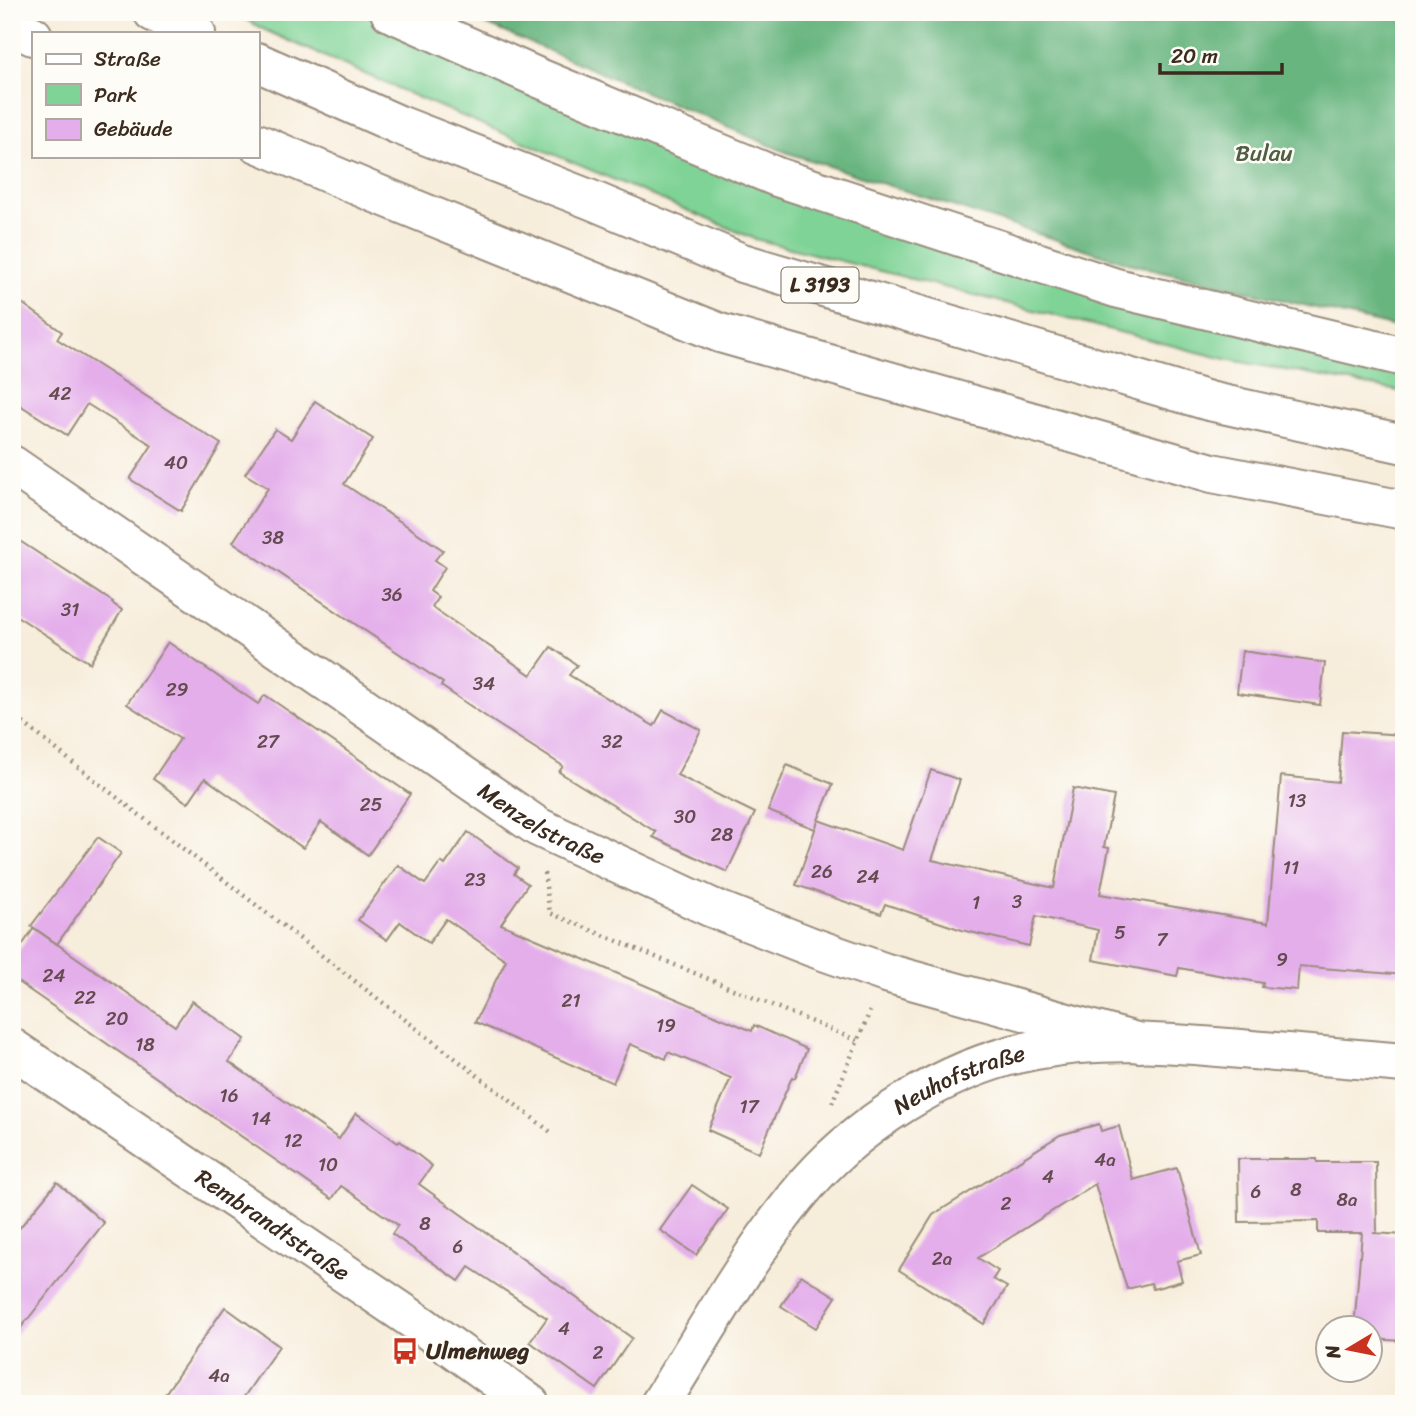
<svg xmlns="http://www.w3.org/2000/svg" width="1416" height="1416" font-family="Sriracha,sans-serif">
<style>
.green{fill:#7fd396;stroke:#5d7e5a;stroke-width:2}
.forest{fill:#67b57f;stroke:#51704e;stroke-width:2}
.building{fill:#e4aeeb}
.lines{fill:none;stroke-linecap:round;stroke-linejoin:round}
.minor-casing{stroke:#998c7c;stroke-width:42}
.highway-casing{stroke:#998c7c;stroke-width:42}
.path{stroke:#998c7c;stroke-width:4.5;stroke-dasharray:2 5;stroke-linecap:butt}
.minor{stroke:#fff;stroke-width:38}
.highway{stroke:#fff;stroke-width:38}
.labels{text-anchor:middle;stroke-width:5;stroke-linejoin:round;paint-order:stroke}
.number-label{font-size:19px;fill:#654b51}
.shield{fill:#fdfcf7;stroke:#75695f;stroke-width:2}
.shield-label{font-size:21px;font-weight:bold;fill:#3b2a1e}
.park-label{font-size:23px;fill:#4f5d42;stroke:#fdfcf7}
.street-label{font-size:23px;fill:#3b2a1e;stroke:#fdfcf7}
.poi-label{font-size:23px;font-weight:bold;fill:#3b2a1e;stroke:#fdfcf7;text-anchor:start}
</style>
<rect width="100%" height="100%" fill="#fdfcf7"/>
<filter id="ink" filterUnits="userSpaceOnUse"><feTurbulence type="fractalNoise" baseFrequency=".0143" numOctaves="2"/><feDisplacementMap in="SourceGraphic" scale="14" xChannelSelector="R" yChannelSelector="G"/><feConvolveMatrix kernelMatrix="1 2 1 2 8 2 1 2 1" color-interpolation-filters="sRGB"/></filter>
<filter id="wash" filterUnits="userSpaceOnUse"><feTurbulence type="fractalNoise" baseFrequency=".00686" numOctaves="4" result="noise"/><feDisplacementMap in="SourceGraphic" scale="28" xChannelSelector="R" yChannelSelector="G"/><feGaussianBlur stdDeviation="1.57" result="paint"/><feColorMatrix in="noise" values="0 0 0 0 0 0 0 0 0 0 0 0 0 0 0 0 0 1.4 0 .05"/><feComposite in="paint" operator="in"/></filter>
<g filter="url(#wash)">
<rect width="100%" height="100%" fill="#f7eddb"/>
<!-- green -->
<path class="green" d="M 232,12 L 364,12 L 532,89 L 1404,367 L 1404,392 L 1225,359 L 755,239 L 417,97 L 267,31 Z"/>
<!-- forest -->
<path class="forest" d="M 458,12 L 1404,12 L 1404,329 L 1128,263 L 788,153 Z"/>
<g id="blocks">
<!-- building -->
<g class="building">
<path d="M 12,296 L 62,332 L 57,339 L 221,444 L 181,511 L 130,479 L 152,445 L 87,404 L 67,435 L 12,400 Z"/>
<path d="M 315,401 L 373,439 L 344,484 L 443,550 L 435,560 L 445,567 L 430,591 L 438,597 L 432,607 L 531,675 L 551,647 L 577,665 L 569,675 L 654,726 L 663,710 L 701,730 L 677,775 L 755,813 L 727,872 L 653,837 L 656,832 L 559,772 L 563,766 L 497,724 L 441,686 L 443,683 L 233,542 L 268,488 L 245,474 L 275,429 L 291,439 Z"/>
<path d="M 12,536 L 113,602 L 112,603 L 122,610 L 90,663 L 12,613 Z"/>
<path d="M 168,642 L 258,704 L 265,695 L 410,794 L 368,855 L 321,822 L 303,848 L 205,778 L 188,803 L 153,779 L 180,739 L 127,704 Z"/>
<path d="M 1242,651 L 1325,663 L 1320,705 L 1237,693 Z"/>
<path d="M 1342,731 L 1404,735 L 1404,975 L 1299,966 L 1297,990 L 1262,987 L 1263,983 L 1179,968 L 1177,976 L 1093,960 L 1098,930 L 1036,916 L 1029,946 L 962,930 L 885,904 L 881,914 L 796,885 L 818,821 L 815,829 L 768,811 L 787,765 L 833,784 L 818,820 L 903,850 L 931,770 L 960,780 L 932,860 L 1054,888 L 1073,788 L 1114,796 L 1104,847 L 1109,848 L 1100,894 L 1268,923 L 1281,776 L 1338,782 Z"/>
<path d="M 468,832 L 518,868 L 514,874 L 528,884 L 501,924 L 752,1031 L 754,1025 L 807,1049 L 795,1078 L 792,1077 L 759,1153 L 708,1130 L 731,1078 L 668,1052 L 666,1059 L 630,1044 L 613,1083 L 475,1022 L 506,960 L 446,919 L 429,943 L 400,922 L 387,940 L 358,920 L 398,865 L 425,884 L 441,862 L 445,865 Z"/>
<path d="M 98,837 L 121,853 L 57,944 L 31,926 Z"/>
<path d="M 34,928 L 175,1026 L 192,1001 L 245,1039 L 229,1062 L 339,1139 L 356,1113 L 398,1143 L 400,1141 L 432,1166 L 419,1184 L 632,1338 L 597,1389 L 530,1342 L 547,1318 L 469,1267 L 459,1281 L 392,1234 L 398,1225 L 341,1186 L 332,1199 L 12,978 L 12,960 Z"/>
<path d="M 1099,1124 L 1101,1131 L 1119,1126 L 1133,1180 L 1177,1168 L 1201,1255 L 1177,1261 L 1182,1281 L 1153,1289 L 1151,1283 L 1127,1289 L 1095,1184 L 978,1258 L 998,1271 L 993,1279 L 1007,1287 L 984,1324 L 899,1270 L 933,1215 L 1060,1135 Z"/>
<path d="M 1238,1159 L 1317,1159 L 1317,1162 L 1376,1162 L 1377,1233 L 1373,1233 L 1404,1235 L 1404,1341 L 1370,1339 L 1370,1328 L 1354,1328 L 1362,1233 L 1318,1233 L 1318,1221 L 1239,1222 Z"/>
<path d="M 57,1182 L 104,1223 L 12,1339 L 12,1237 Z"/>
<path d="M 692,1185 L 728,1209 L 696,1255 L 660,1230 Z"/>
<path d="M 801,1275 L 836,1297 L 816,1328 L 781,1306 Z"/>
<path d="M 225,1307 L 279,1346 L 239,1404 L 158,1404 Z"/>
</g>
</g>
</g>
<g filter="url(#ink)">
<use href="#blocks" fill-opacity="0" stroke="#998c7c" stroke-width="2"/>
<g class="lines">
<defs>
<g id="minor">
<path d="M 390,12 L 539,78 L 777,177 L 1116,288 L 1404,357"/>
<path id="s1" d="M 12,465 L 538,827 L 710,907 L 812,947 L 886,973 L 1140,1043"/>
<path id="s2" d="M 12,1048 L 424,1327 L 530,1404"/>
<path id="s3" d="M 660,1404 C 704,1334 745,1261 797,1196 C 852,1127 947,1066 1035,1050 C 1103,1037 1173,1043 1241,1049 C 1295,1054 1349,1058 1404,1063"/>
</g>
<g id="highway">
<path d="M 153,12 L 196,33"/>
<path d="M 12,26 L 33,36"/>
<path d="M 257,62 L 399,125 L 589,199 L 742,263 L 1209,401 L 1404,444"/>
<path d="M 257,143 L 375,193 L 720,333 L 1212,473 L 1404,510"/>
</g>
</defs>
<!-- minor casing -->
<use href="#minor" class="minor-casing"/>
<!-- highway casing -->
<use href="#highway" class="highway-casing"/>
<!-- path -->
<g class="path">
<path d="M 12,714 L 102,786 L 552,1133"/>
<path d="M 544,873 L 550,913 L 858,1041"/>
<path d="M 832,1103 L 870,1011"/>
</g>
<!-- minor -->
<use href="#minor" class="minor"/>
<!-- highway -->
<use href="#highway" class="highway"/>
</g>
</g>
<!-- icons -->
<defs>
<symbol id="bus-bare" viewBox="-9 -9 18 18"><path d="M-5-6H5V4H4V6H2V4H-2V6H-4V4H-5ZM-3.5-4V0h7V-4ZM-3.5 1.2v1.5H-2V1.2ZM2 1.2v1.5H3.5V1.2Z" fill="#c8321e" stroke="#fdfcf7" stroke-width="2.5" paint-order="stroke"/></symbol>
</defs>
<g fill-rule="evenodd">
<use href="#bus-bare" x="386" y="1332" width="38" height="38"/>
</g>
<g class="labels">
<!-- number labels -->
<g class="number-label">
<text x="60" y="400">42</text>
<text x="176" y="469">40</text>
<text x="273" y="544">38</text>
<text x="392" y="601">36</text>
<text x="70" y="616">31</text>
<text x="484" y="690">34</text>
<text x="177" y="696">29</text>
<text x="268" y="748">27</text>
<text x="612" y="748">32</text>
<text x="1297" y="807">13</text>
<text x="371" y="811">25</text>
<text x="685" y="823">30</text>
<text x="722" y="841">28</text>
<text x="1291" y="874">11</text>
<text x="822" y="878">26</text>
<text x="868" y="883">24</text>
<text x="475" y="886">23</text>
<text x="1017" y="908">3</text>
<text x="976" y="909">1</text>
<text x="1120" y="939">5</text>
<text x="1162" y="946">7</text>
<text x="1282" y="966">9</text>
<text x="54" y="982">24</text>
<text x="85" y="1004">22</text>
<text x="571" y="1007">21</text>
<text x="117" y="1025">20</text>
<text x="666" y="1032">19</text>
<text x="145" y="1051">18</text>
<text x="229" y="1102">16</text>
<text x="749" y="1113">17</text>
<text x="261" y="1125">14</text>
<text x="293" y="1147">12</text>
<text x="1105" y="1166">4a</text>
<text x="328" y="1171">10</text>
<text x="1048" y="1183">4</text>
<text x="1296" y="1196">8</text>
<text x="1256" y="1198">6</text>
<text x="1347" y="1206">8a</text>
<text x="1006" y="1210">2</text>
<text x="425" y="1230">8</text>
<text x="458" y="1253">6</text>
<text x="942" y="1265">2a</text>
<text x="564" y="1335">4</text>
<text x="598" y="1359">2</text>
<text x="219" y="1382">4a</text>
</g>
<!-- shield labels -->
<rect class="shield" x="781.5" y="267.5" width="77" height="35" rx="5"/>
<g class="shield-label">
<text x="820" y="292">L 3193</text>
</g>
<!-- park labels -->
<g class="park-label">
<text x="1264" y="161">Bulau</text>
</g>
<!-- street labels -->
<g class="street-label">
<text dy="8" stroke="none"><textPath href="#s1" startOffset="640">Menzelstraße</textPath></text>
<text dy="8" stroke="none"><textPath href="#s3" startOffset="452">Neuhofstraße</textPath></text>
<text dy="8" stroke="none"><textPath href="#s2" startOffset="315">Rembrandtstraße</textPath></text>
</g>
<!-- poi labels -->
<g class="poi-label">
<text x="426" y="1359">Ulmenweg</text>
</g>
</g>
<!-- margin -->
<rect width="1416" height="1416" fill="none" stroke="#fdfcf7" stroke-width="42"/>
<!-- legend -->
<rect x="32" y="32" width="228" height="126" fill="#fdfcf7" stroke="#afa8a0" stroke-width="2"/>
<rect x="46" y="54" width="35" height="10" fill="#ffffff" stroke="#afa8a0" stroke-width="2"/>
<text x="94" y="66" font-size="21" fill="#3b2a1e">Straße</text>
<rect x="46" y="84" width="35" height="21" fill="#7fd396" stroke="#afa8a0" stroke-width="2"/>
<text x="94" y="102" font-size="21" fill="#3b2a1e">Park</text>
<rect x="46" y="119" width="35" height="21" fill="#e4aeeb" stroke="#afa8a0" stroke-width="2"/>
<text x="94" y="136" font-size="21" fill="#3b2a1e">Gebäude</text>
<!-- north arrow -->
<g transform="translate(1349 1349) rotate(260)"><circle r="33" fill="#fdfcf7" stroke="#afa8a0" stroke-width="2"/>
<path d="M0-5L12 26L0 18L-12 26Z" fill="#c8321e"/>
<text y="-10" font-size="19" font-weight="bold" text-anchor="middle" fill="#3b2a1e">N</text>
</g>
<!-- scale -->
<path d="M1160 63v10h122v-10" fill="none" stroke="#3b2a1e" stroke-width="3.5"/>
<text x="1171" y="63" font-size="21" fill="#3b2a1e" stroke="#fdfcf7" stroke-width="5" paint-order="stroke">20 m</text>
</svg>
